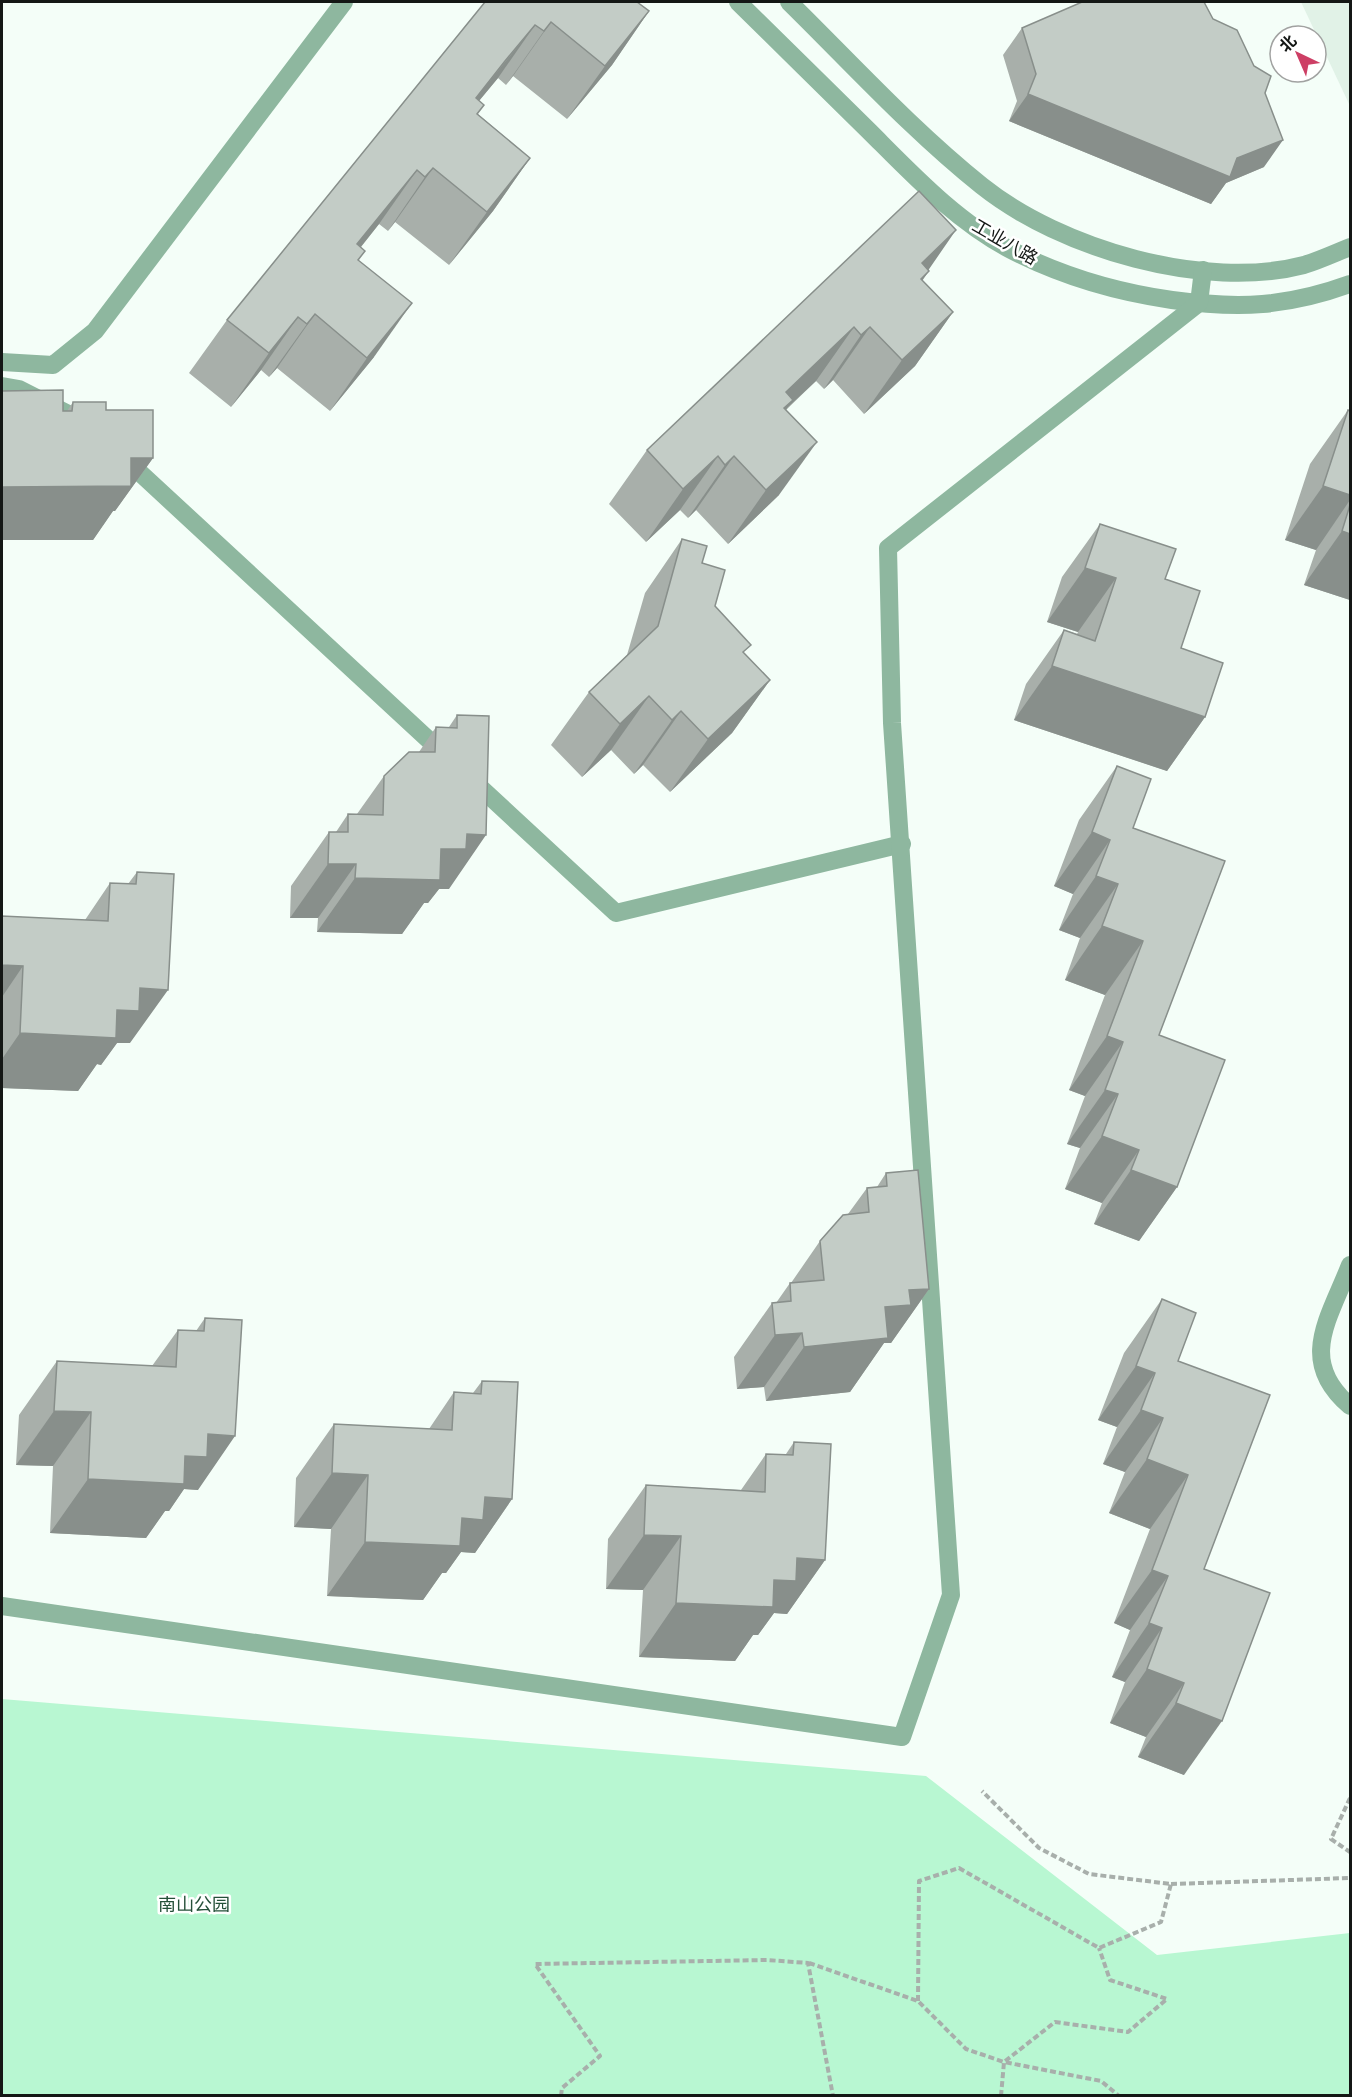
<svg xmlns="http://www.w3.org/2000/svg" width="1352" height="2097" font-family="Raleway,'Noto Sans SC',sans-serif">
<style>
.built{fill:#e1f2e7}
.green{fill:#b8f7d2}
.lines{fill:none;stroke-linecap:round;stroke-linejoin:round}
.path{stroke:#a8afab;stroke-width:4;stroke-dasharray:6 3;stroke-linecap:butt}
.minor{stroke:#8eb79f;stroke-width:18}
.wall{fill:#a8afaa}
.shaded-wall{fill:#888f8b}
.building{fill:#c3ccc6;stroke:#888f8b;stroke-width:1.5}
.labels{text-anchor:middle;stroke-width:5;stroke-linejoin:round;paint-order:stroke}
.street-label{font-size:18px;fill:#141715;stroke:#fff}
.park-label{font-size:18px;fill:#255039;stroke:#fff}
</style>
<rect width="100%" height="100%" fill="#f4fef8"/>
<!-- built -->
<path class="built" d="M 1301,2 L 1350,2 L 1350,106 Z"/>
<!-- green -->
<path class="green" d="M 2,1699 L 926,1776 L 1157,1955 L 1350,1933 L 1350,2095 L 2,2095 Z"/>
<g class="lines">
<!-- path -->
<g class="path">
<path d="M 1350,1798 L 1331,1839 L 1350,1852"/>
<path d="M 1171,1884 L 1350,1878"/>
<path d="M 809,1963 L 918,2001 L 966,2049 L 1004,2062 L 1055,2022 L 1128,2032 L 1167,1999 L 1110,1980 L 1099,1948"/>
<path d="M 918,2001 L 919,1881 L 959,1868 L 1099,1948 L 1161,1922 L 1171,1884 L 1089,1874 L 1039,1848 L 982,1791"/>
<path d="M 561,2096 L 562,2088 L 600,2056 L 535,1964 L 767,1960 L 808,1963 L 833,2096"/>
<path d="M 1001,2096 L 1004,2062 L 1101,2081 L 1119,2096"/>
</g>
<!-- minor -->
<g class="minor">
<path d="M 738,2 C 782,45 826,89 870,132 C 913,175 958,223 1013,251 C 1064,277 1116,292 1172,300 C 1239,309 1287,307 1350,284"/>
<path d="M 789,2 C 852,64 913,131 982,186 C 1061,249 1205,291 1304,265 C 1320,260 1335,253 1350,247"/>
<path d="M 2,362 L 53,365 L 95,331 L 344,2"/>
<path d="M 2,386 L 19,389 L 86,423"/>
<path d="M 124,458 L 445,755"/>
<path d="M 470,778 L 616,913 L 902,844"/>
<path d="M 1350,1265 C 1329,1319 1297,1361 1350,1406"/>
<path d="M 2,1606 L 902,1737 L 951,1595 L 892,723 L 888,548 L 1199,303 L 1203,270"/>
</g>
</g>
<!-- wall -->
<g class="wall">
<path d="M 485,2 L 649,11 L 612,65 L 567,119 L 513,76 L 506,85 L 498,78 L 479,101 L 478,114 L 530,158 L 493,211 L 449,265 L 395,222 L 388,231 L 379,224 L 361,247 L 359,260 L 374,357 L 330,411 L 277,368 L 269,377 L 261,370 L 231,407 L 189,373 L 227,320 Z"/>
<path d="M 1213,19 L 1265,93 L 1264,167 L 1226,183 L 1211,204 L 1009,121 L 1017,101 L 1003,55 L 1022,28 Z"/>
<path d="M 928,270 L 922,280 L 953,312 L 915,366 L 864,414 L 833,380 L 824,389 L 816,381 L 786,410 L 779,495 L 728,544 L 696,510 L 688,518 L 680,510 L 646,542 L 609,504 L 647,450 Z"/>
<path d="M 73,402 L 106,410 L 153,458 L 115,511 L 113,511 L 93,540 L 63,411 L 67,411 Z"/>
<path d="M 1348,410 L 1350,411 L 1350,600 L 1304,585 L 1316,550 L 1285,540 L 1310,464 Z"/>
<path d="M 1100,524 L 1165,579 L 1181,648 L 1205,717 L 1167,771 L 1014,720 L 1026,684 L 1064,630 L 1077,634 L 1078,632 L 1047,622 L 1062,577 Z"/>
<path d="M 682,539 L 702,563 L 715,606 L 744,654 L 770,680 L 732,733 L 670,792 L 643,765 L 634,774 L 611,750 L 582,777 L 551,745 L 589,692 L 627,655 L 645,593 Z"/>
<path d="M 457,715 L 449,889 L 439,889 L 428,903 L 424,903 L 402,934 L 317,932 L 318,918 L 290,918 L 291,886 L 329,832 L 336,832 L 348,814 L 357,814 L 384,776 L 419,752 L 436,727 L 449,727 Z"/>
<path d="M 1117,766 L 1133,828 L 1177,1187 L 1139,1241 L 1094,1224 L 1102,1203 L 1065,1189 L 1080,1148 L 1067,1144 L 1085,1096 L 1069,1090 L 1105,995 L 1065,980 L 1080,938 L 1059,930 L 1073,894 L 1054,886 L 1079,820 Z"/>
<path d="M 137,872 L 130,1043 L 117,1043 L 101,1065 L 97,1064 L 78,1091 L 2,1088 L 2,916 L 85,920 L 110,883 L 128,884 Z"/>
<path d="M 886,1173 L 929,1289 L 891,1343 L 884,1343 L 850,1392 L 766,1401 L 764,1387 L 737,1389 L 734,1357 L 772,1303 L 776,1303 L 790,1283 L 791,1283 L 820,1241 L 848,1214 L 867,1188 L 877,1187 Z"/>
<path d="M 1162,1299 L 1178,1361 L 1204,1569 L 1184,1775 L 1138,1757 L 1146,1737 L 1110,1723 L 1125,1682 L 1112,1677 L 1130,1630 L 1114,1623 L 1150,1529 L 1109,1513 L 1125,1472 L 1103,1464 L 1117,1427 L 1098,1420 L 1124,1353 Z"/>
<path d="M 205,1318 L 198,1490 L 184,1489 L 169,1511 L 165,1511 L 146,1538 L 50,1533 L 53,1466 L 16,1465 L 19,1415 L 57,1361 L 152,1366 L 178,1330 L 196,1331 Z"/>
<path d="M 482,1381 L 512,1499 L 475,1553 L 461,1552 L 446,1573 L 442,1573 L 423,1600 L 327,1596 L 331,1529 L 294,1527 L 296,1478 L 334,1424 L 429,1429 L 454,1392 L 473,1393 Z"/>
<path d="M 794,1442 L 825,1560 L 787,1614 L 774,1613 L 758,1635 L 753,1635 L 735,1661 L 639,1657 L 643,1590 L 606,1589 L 608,1539 L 646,1485 L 741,1490 L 766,1454 L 786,1454 Z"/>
</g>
<!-- shaded-wall -->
<g class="shaded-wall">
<path d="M 649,11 L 612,65 L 567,119 L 605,66 Z"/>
<path d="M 551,22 L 513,76 L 506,85 L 544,31 Z"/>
<path d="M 535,25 L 498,78 L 468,114 L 476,98 Z"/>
<path d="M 1028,94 L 1237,158 L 1283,140 L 1264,167 L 1226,183 L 1211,204 L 1009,121 Z"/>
<path d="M 530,158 L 493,211 L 449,265 L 487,212 Z"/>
<path d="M 433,168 L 395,222 L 388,231 L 425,177 Z"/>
<path d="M 417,170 L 379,224 L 320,298 L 357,244 Z"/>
<path d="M 956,230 L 925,275 L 929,271 L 892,324 L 922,263 Z"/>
<path d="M 412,303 L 374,357 L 330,411 L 367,358 Z"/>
<path d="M 953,312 L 915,366 L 864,414 L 902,360 Z"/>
<path d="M 315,314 L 277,368 L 269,377 L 307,324 Z"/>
<path d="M 298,317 L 261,370 L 231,407 L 269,353 Z"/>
<path d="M 854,327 L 816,381 L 788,407 L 756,453 L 786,392 Z"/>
<path d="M 870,327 L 833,380 L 824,389 L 861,335 Z"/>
<path d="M 817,442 L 779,495 L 728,544 L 766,490 Z"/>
<path d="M 718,456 L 680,510 L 646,542 L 683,489 Z"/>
<path d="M 734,456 L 696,510 L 688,518 L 725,465 Z"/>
<path d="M 131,458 L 153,458 L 115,511 L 113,511 L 93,540 L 2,540 L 2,487 Z"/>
<path d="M 1323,486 L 1350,495 L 1350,500 L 1316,550 L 1285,540 Z"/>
<path d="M 1342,531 L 1350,534 L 1350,600 L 1304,585 Z"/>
<path d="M 1085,568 L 1116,578 L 1078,632 L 1047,622 Z"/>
<path d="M 1052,666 L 1205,717 L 1167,771 L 1014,720 Z"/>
<path d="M 770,680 L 732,733 L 670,792 L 708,739 Z"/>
<path d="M 649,696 L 611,750 L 582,777 L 620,724 Z"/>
<path d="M 681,711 L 643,765 L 634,774 L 672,720 Z"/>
<path d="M 1092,832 L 1110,840 L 1073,894 L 1054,886 Z"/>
<path d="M 467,834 L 486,835 L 449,889 L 439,889 L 428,903 L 424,903 L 402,934 L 317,932 L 355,878 L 441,849 Z"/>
<path d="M 328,864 L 356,864 L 318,918 L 290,918 Z"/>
<path d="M 1096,876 L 1118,884 L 1080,938 L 1059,930 Z"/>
<path d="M 1102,926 L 1143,941 L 1105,995 L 1065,980 Z"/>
<path d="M 2,965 L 23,966 L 2,997 Z"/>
<path d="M 140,988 L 168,990 L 130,1043 L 117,1043 L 101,1065 L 97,1064 L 78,1091 L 2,1088 L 2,1059 L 20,1033 Z"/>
<path d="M 1107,1036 L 1123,1042 L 1085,1096 L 1069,1090 Z"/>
<path d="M 1105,1090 L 1118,1094 L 1080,1148 L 1067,1144 Z"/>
<path d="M 1102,1136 L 1139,1150 L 1102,1203 L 1065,1189 Z"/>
<path d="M 1131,1170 L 1177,1187 L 1139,1241 L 1094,1224 Z"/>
<path d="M 929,1289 L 891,1343 L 884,1343 L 850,1392 L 766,1401 L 804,1347 L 885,1307 L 909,1290 Z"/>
<path d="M 802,1333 L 764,1387 L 737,1389 L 775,1335 Z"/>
<path d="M 1136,1366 L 1155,1373 L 1117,1427 L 1098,1420 Z"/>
<path d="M 1141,1410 L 1163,1418 L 1125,1472 L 1103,1464 Z"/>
<path d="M 54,1411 L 91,1412 L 53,1466 L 16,1465 Z"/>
<path d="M 208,1434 L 235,1436 L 198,1490 L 184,1489 L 169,1511 L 165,1511 L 146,1538 L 50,1533 L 88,1479 Z"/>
<path d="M 1147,1459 L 1188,1475 L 1150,1529 L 1109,1513 Z"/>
<path d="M 332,1473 L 368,1475 L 331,1529 L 294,1527 Z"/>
<path d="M 485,1497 L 512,1499 L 475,1553 L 461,1552 L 446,1573 L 442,1573 L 423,1600 L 327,1596 L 365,1542 L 462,1518 Z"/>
<path d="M 644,1535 L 681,1536 L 643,1590 L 606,1589 Z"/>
<path d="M 797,1558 L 825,1560 L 787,1614 L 774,1613 L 758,1635 L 753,1635 L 735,1661 L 639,1657 L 676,1603 L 774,1580 Z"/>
<path d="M 1152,1570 L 1168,1576 L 1130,1630 L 1114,1623 Z"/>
<path d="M 1149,1623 L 1162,1628 L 1125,1682 L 1112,1677 Z"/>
<path d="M 1147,1669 L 1184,1683 L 1146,1737 L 1110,1723 Z"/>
<path d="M 1176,1703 L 1222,1721 L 1184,1775 L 1138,1757 Z"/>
</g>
<!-- building -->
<g class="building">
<path d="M 485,2 L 637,2 L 649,11 L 605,66 L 551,22 L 544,31 L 535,25 L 505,61 L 476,98 L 484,105 L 477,114 L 530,158 L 487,212 L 433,168 L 425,177 L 417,170 L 357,244 L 365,251 L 358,260 L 412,303 L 367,358 L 315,314 L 307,324 L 298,317 L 269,353 L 227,320 Z"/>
<path d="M 1082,2 L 1204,2 L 1213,19 L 1237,30 L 1254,66 L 1271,76 L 1265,93 L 1283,140 L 1237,158 L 1230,177 L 1028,94 L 1036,74 L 1022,28 Z"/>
<path d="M 919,191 L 956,230 L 922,263 L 929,271 L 921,279 L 953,312 L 902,360 L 870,327 L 861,335 L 854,327 L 786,392 L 793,400 L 784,408 L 817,442 L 766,490 L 734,456 L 725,465 L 718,456 L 683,489 L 647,450 Z"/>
<path d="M 63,390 L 63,411 L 72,411 L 73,402 L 106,402 L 106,410 L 153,410 L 153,458 L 131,458 L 131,486 L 2,487 L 2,391 Z"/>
<path d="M 1348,410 L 1350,411 L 1350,495 L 1323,486 Z"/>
<path d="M 1350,505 L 1350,534 L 1342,531 Z"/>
<path d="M 1100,524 L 1176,549 L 1165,579 L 1200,591 L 1181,648 L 1223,663 L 1205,717 L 1052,666 L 1064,630 L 1095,641 L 1116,578 L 1085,568 Z"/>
<path d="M 682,539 L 707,546 L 702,563 L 725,570 L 715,606 L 751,645 L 743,652 L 770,680 L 708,739 L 681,711 L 672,720 L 649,696 L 620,724 L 589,692 L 658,626 Z"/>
<path d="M 457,715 L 489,716 L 486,835 L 467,834 L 466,849 L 441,849 L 440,880 L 355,878 L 356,864 L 328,864 L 329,832 L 348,832 L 348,814 L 383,815 L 384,776 L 409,752 L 435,752 L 436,727 L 457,728 Z"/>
<path d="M 1117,766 L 1151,779 L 1133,828 L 1225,861 L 1159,1035 L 1225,1060 L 1177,1187 L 1131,1170 L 1139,1150 L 1102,1136 L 1118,1094 L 1105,1090 L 1123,1042 L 1107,1036 L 1143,941 L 1102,926 L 1118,884 L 1096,876 L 1110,840 L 1092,832 Z"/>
<path d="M 137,872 L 174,874 L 168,990 L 140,988 L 139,1011 L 117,1010 L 116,1038 L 20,1033 L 23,966 L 2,965 L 2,916 L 108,921 L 110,883 L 136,884 Z"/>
<path d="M 918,1170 L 929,1289 L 909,1290 L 911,1305 L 885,1307 L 888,1338 L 804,1347 L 802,1333 L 775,1335 L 772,1303 L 791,1301 L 790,1283 L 824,1280 L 820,1241 L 843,1215 L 869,1212 L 867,1188 L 887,1186 L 886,1173 Z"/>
<path d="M 1162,1299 L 1196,1313 L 1178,1361 L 1270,1395 L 1204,1569 L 1270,1593 L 1222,1721 L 1176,1703 L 1184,1683 L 1147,1669 L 1162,1628 L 1149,1623 L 1168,1576 L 1152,1570 L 1188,1475 L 1147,1459 L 1163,1418 L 1141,1410 L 1155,1373 L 1136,1366 Z"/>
<path d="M 205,1318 L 242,1320 L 235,1436 L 208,1434 L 207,1457 L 185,1456 L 184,1484 L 88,1479 L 91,1412 L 54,1411 L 57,1361 L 176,1367 L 178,1330 L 204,1331 Z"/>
<path d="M 482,1381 L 518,1382 L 512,1499 L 485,1497 L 483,1520 L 462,1518 L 460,1546 L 365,1542 L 368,1475 L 332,1473 L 334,1424 L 452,1430 L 454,1392 L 481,1394 Z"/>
<path d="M 794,1442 L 831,1444 L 825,1560 L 797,1558 L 796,1581 L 774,1580 L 773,1607 L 676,1603 L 681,1536 L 644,1535 L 646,1485 L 765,1492 L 766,1454 L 793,1455 Z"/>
</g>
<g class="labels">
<!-- street labels -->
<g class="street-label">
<text transform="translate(1005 242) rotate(30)" y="6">工业八路</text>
</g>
<!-- park labels -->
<g class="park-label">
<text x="194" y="1911">南山公园</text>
</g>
</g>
<!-- border -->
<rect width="1352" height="2097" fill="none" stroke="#141715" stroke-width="6"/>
<!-- north arrow -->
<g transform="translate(1298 54) rotate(316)"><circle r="28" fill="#ffffff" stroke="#a1a2a1" stroke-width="1.5"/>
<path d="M0-4.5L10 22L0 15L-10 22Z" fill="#cd3f65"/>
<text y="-9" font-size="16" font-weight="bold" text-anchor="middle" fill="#141715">北</text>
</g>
</svg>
